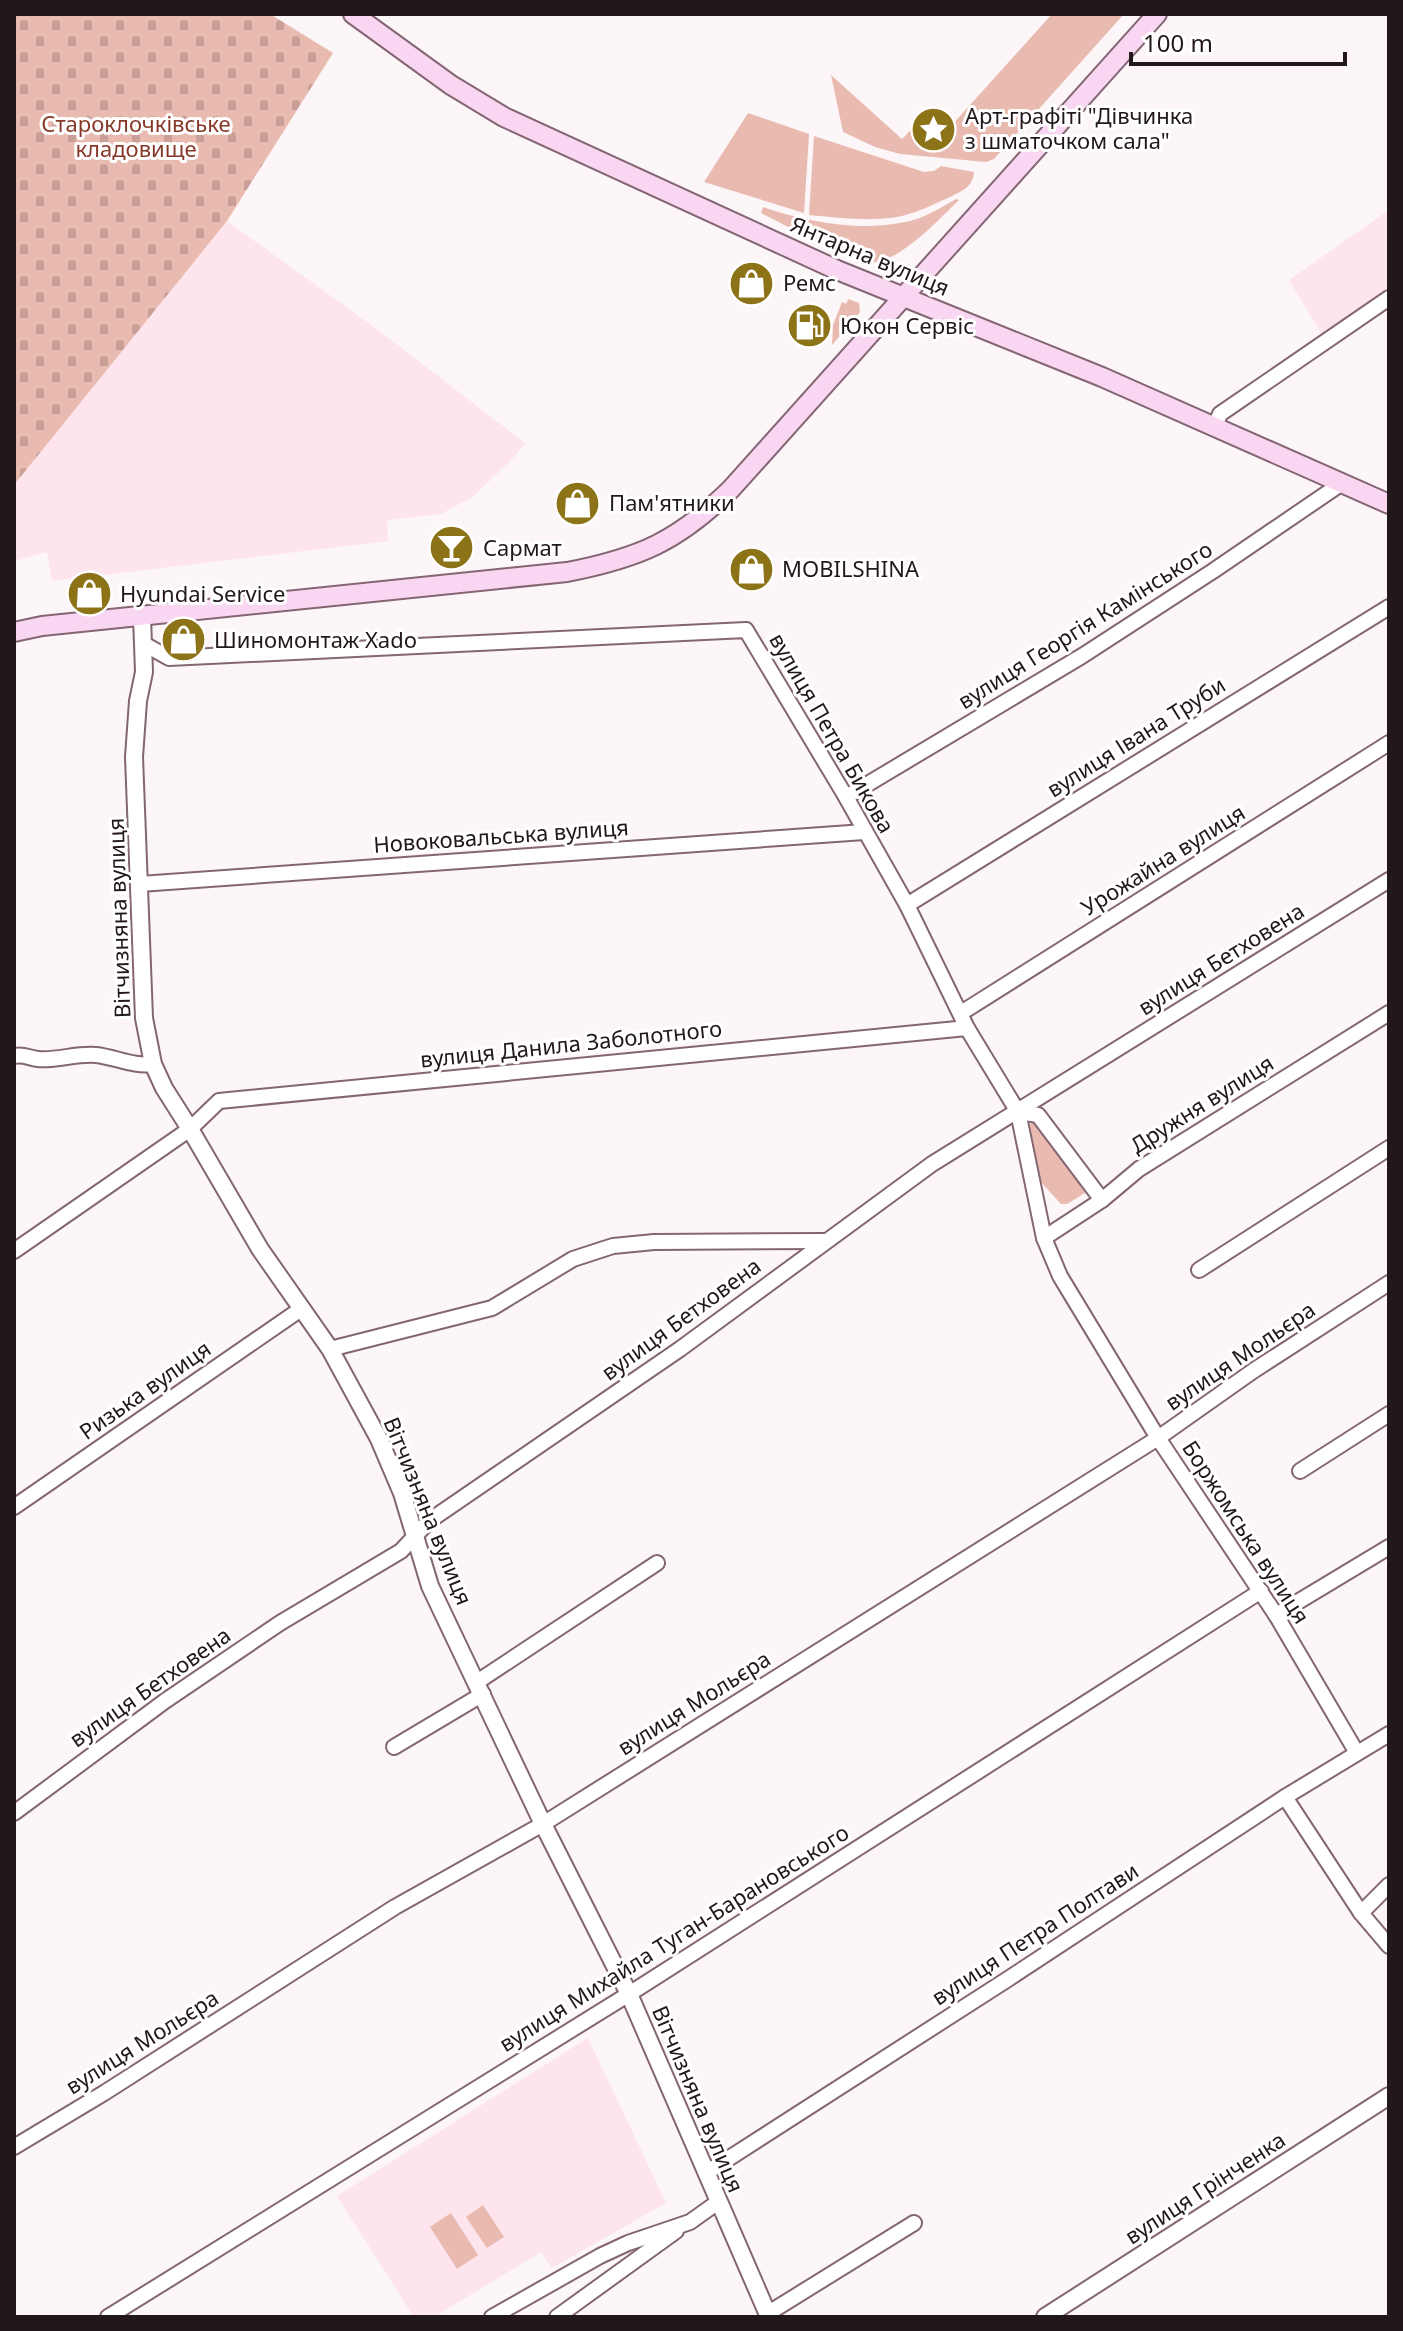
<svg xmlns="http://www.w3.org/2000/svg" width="1403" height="2331" font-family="'Noto Sans',sans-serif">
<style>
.built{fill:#fde4ed}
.grass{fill:#e9bbb0}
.cemetery{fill:url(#cemetery-stones)}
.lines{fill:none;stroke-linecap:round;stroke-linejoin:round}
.minor-casing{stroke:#836671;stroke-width:18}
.tertiary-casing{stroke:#836671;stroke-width:20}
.secondary-casing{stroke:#836671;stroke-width:22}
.minor{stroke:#fff;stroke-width:14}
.tertiary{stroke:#fff;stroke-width:16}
.secondary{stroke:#f9d7f3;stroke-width:18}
.labels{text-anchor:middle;stroke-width:6;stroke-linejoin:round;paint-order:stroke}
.poi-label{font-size:22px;fill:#22171b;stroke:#fff;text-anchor:start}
.park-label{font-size:22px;fill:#873929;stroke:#fff}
.street-label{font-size:22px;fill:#22171b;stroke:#fff}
</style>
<defs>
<pattern id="cemetery-stones" width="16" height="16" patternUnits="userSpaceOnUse" patternTransform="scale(2)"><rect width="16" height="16" fill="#e9bbb0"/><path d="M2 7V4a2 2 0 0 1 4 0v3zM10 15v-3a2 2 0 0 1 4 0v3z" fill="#c8a097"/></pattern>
</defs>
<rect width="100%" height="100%" fill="#fdf6f9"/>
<!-- built -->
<g class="built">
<path d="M 1389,210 L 1389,290 L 1323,336 L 1289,280 Z"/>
<path d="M 227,221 L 378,330 L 525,443 L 515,456 L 474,496 L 441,514 L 387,520 L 388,541 L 52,581 L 47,552 L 14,561 L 14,485 Z"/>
<path d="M 588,2038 L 666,2203 L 552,2268 L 541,2252 L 434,2317 L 414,2317 L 337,2196 Z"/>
</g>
<!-- grass -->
<g class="grass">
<path d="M 1052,14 L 1124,14 L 994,159 L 986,162 L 900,154 L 875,147 L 843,132 L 831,75 L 902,139 L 922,118 L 942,136 Z"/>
<path d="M 748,113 L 809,134 L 804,213 L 704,182 Z"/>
<path d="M 814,136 L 924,172 L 934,171 L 941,166 L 974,172 C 973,187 962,191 950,197 C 938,202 927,208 915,212 C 883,224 843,218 809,215 Z"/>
<path d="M 956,199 L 959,200 C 938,220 900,263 868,263 C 850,262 782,223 761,213 L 763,207 C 807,222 859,232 905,222 C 923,219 940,208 956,199 Z"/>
<path d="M 848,299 L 859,303 L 860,312 L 832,345 L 833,325 L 842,302 L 846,304 Z"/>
<path d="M 1035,1120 L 1039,1122 L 1085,1193 L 1067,1204 L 1061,1204 L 1040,1181 L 1028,1126 Z"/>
<path d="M 483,2205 L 504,2237 L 487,2248 L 466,2217 Z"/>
<path d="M 451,2213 L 478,2255 L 457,2269 L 430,2227 Z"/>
</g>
<!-- cemetery -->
<path class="cemetery" d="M 14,14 L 270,14 L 333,53 L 227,221 L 14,485 Z"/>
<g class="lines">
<defs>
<g id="minor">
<path d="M 1215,426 L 1220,414 L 1389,298"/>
<path d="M 144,644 L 169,658 L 746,630 L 846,797 L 907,905 L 967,1028 L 1018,1112 L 1038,1115 L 1102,1200"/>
<path d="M 846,797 L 1082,656 L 1213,571 L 1342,483"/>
<path d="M 140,884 L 864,832"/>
<path d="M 907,905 L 1389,607"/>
<path d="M 961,1013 L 1389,743"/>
<path d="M 14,1056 C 25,1054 28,1058 38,1059 C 56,1061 77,1053 96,1055 C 115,1057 134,1067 153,1064"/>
<path d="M 1018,1112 L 1044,1238 L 1060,1276 L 1158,1438 L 1276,1615 L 1357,1753"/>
<path d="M 1044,1238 L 1102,1200 L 1139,1169 L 1389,1013"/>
<path d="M 14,1251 L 190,1129 L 219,1101 L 967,1028"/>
<path d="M 1199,1270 L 1389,1148"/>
<path d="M 330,1349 L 492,1308 L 573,1259 L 613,1246 L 654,1242 L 825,1241"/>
<path d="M 1300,1471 L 1389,1414"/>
<path d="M 14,1507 L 301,1309"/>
<path d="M 1276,1615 L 1389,1547"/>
<path d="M 477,1682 L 657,1563"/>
<path d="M 394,1747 L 483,1694"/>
<path d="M 1285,1797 L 1361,1913 L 1389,1946"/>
<path d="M 14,1813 L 165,1701 L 280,1623 L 401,1551 L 429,1521 L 680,1349 L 932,1164 L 1389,880"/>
<path d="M 1361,1913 L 1389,1885"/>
<path d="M 14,2147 L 104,2093 L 395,1907 L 543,1824 L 1158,1438 L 1253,1371 L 1389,1283"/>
<path d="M 706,2173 L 1008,1979 L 1285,1797 L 1389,1734"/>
<path d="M 767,2314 L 914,2223"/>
<path d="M 108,2317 L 629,1994 L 1261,1591"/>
<path d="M 492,2317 L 600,2256 L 628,2243 L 690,2222 L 718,2202"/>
<path d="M 557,2317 L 676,2231"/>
</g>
<g id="tertiary">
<path d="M 142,617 L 144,672 L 138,701 L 134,757 L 144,1018 L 153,1064 L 164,1088 L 190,1129 L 260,1249 L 330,1349 L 379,1439 L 402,1493 L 430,1586 L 543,1824 L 629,1994 L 769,2317"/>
<path d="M 1045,2317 L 1389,2096"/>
</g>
<g id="secondary">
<path d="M 353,14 L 451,85 L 504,117 L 837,270 L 1102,377 L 1389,504"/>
<path d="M 14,632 L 42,626 L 567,572 C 640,558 678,541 731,489 L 1157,14"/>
</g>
</defs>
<!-- minor casing -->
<use href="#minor" class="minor-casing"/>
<!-- tertiary casing -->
<use href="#tertiary" class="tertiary-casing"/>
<!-- secondary casing -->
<use href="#secondary" class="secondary-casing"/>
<!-- minor -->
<use href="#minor" class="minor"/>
<!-- tertiary -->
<use href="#tertiary" class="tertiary"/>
<!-- secondary -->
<use href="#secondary" class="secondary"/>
</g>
<!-- icons -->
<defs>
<symbol id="sight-disc" viewBox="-11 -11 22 22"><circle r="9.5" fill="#8d7317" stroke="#fff"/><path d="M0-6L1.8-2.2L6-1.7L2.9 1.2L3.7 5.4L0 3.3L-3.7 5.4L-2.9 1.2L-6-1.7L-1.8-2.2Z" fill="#fff"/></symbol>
<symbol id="shop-disc" viewBox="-11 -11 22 22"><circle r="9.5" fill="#8d7317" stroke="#fff"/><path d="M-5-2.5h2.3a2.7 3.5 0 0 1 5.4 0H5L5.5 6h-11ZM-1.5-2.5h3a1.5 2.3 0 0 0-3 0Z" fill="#fff"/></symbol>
<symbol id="fuel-disc" viewBox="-11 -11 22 22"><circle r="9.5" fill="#8d7317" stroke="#fff"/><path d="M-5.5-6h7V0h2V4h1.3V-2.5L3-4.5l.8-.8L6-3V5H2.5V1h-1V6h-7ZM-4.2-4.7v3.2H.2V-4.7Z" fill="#fff"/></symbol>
<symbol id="bar-disc" viewBox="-11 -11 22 22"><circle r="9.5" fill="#8d7317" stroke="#fff"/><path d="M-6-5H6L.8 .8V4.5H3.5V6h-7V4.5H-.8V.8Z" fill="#fff"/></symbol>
</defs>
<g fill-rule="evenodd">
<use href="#sight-disc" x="908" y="104" width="51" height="51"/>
<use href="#shop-disc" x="726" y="258" width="51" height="51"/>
<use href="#fuel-disc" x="784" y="300" width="51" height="51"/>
<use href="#shop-disc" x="552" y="478" width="51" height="51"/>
<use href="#bar-disc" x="426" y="522" width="51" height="51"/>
<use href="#shop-disc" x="726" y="544" width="51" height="51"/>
<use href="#shop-disc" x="64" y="568" width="51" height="51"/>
<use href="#shop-disc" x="158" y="614" width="51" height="51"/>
</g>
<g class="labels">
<!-- poi labels -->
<g class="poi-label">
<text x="965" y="124">Арт-графіті "Дівчинка<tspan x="965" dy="25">з шматочком сала"</tspan></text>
<text x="783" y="291">Ремс</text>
<text x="840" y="334">Юкон Сервіс</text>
<text x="609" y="511">Пам'ятники</text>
<text x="483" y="556">Сармат</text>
<text x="782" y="577">MOBILSHINA</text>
<text x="120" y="602">Hyundai Service</text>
<text x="214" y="648">Шиномонтаж Xado</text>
</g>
<!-- park labels -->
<g class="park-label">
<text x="136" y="132">Староклочківське<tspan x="136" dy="25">кладовище</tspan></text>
</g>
<!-- street labels -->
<g class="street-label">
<text transform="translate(870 256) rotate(23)" y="8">Янтарна вулиця</text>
<text transform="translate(1085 625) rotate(-32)" y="8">вулиця Георгія Камінського</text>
<text transform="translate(832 733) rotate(60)" y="8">вулиця Петра Бикова</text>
<text transform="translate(1136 737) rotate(-32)" y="8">вулиця Івана Труби</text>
<text transform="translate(501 836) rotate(-4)" y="8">Новоковальська вулиця</text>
<text transform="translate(1163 860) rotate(-32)" y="8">Урожайна вулиця</text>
<text transform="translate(119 918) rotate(-92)" y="8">Вітчизняна вулиця</text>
<text transform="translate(1221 959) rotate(-32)" y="8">вулиця Бетховена</text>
<text transform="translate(571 1044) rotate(-6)" y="8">вулиця Данила Заболотного</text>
<text transform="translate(1202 1104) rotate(-32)" y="8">Дружня вулиця</text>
<text transform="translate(681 1319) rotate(-36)" y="8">вулиця Бетховена</text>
<text transform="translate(1240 1356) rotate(-34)" y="8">вулиця Мольєра</text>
<text transform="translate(145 1390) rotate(-35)" y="8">Ризька вулиця</text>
<text transform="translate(428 1511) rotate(68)" y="8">Вітчизняна вулиця</text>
<text transform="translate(1246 1532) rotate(57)" y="8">Боржомська вулиця</text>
<text transform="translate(150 1687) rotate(-35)" y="8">вулиця Бетховена</text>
<text transform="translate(694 1703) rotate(-32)" y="8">вулиця Мольєра</text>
<text transform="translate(1035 1934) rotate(-33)" y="8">вулиця Петра Полтави</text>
<text transform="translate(674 1938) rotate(-32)" y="8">вулиця Михайла Туган-Барановського</text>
<text transform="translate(142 2042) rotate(-32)" y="8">вулиця Мольєра</text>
<text transform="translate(698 2099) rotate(67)" y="8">Вітчизняна вулиця</text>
<text transform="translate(1205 2188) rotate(-33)" y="8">вулиця Грінченка</text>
</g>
</g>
<!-- border -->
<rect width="1403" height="2331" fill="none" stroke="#22171b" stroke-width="32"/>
<!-- scale -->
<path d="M1131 52v12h214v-12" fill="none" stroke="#22171b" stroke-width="4"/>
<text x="1143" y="52" font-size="24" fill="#22171b" stroke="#ffffff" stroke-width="6" paint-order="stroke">100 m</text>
</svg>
